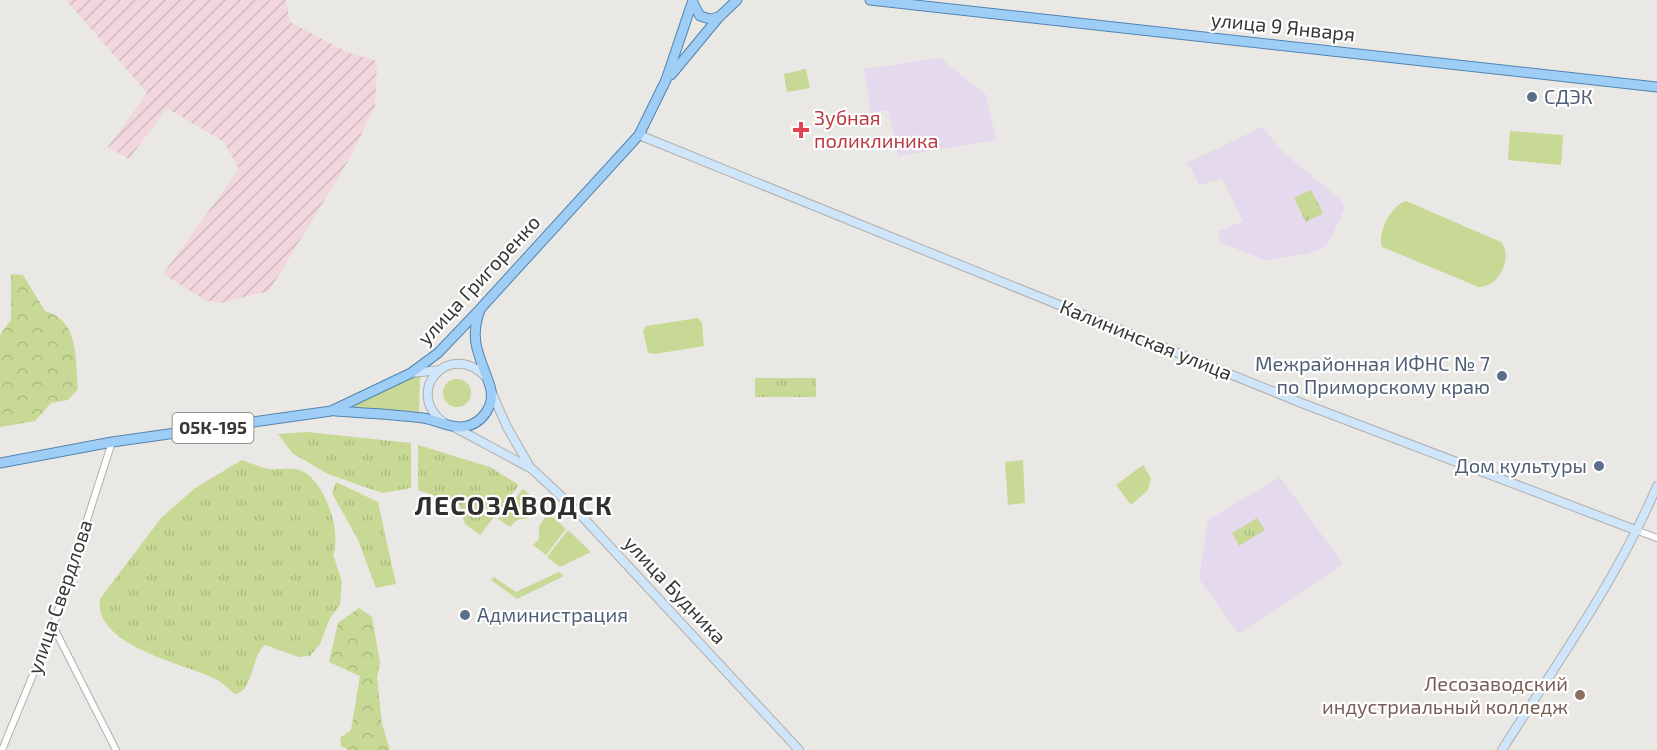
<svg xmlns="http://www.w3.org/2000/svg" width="1657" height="750" font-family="'Exo 2',sans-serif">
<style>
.industrial{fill:url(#industrial-furrows)}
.education{fill:#e5d9ee}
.grass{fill:#c7d994}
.forest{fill:url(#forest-crowns)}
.park{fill:url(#park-tufts)}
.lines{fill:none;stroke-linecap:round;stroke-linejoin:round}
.street-casing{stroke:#b1afab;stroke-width:8}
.secondary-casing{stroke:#b1afab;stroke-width:10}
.primary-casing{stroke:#5184af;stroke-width:11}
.street{stroke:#fff;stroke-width:6}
.secondary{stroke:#cfe6fa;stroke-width:8}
.primary{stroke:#9ecef6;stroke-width:9}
.service-dot{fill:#5c6f8a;stroke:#fff;stroke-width:2}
.health-dot{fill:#e0444e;stroke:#fff;stroke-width:2}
.education-dot{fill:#8d6e63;stroke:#fff;stroke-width:2}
.labels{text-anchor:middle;stroke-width:4.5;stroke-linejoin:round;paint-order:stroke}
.shield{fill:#fff;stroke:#747372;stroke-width:1.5}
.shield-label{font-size:18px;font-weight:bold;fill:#383736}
.street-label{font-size:20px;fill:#383736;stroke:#fff}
.service-label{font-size:20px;fill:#4e5e75;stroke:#fff;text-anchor:start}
.health-label{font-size:20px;fill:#be3a42;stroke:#fff;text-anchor:start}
.education-label{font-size:20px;fill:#785e54;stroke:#fff;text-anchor:end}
.district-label{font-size:26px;font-weight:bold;letter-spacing:1.5px;fill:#312f2d;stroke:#fff}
</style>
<defs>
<pattern id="industrial-furrows" width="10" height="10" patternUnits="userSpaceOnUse" patternTransform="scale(1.5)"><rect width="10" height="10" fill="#f1d7dd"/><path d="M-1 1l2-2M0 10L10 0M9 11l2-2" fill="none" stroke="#cfb9be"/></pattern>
<pattern id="forest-crowns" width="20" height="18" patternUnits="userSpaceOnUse" patternTransform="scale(1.5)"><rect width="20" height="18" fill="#c7d994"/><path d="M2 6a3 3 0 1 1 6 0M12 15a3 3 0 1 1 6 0" fill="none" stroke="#acbb80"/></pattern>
<pattern id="park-tufts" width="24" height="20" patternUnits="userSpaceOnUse" patternTransform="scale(1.5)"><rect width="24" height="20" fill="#c7d994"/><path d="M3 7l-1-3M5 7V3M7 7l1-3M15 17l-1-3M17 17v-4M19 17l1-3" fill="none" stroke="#acbb80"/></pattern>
</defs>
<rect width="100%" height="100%" fill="#eae8e4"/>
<!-- industrial -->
<path class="industrial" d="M 66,0 L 286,0 L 290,22 L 349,53 L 377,61 L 375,106 L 350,158 L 269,291 L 220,303 L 205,300 L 163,274 L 239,169 L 224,142 L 167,108 L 129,159 L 108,147 L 147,93 Z"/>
<!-- education -->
<g class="education">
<path d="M 940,58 L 986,95 L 996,140 L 898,156 L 888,110 L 871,113 L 864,69 Z"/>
<path d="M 1262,127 L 1285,154 L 1340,199 L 1345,208 L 1327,246 L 1307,254 L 1265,260 L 1219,242 L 1219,231 L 1243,221 L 1222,178 L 1200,185 L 1187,163 Z"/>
<path d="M 1280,477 L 1343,564 L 1239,634 L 1199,579 L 1208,520 Z"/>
</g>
<!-- grass -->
<g class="grass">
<path d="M 1510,131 L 1563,135 L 1561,165 L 1508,160 Z"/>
<path d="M 1406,201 L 1501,242 C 1514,258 1498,288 1479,287 L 1382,247 C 1377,233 1391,205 1406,201 Z"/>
<path d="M 698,318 L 702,323 L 704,346 L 655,354 L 648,353 L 643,331 L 646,326 Z"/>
<path d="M 420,374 L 419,412 L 348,407 Z"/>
<circle cx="457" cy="393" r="14"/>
<path d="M 1023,460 L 1025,503 L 1008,505 L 1005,462 Z"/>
<path d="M 1143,465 L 1151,478 L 1148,490 L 1131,505 L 1116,485 Z"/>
<path d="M 523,489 L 540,503 L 528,518 L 517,520 L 510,527 L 498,519 Z"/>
<path d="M 548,513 L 566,529 L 546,555 L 533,545 L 539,539 L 539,526 Z"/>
<path d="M 568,530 L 591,552 L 560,567 L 547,557 Z"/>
<path d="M 559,572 L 564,576 L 517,599 L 491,580 L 494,577 L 516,592 Z"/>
</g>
<!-- forest -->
<g class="forest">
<path d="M 11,274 L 23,275 L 45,311 C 80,321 75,359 78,389 L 68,400 L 51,403 L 35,421 L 0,427 L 0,335 L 11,320 Z"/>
<path d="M 359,608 L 372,617 L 380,662 L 377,678 L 382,724 L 390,750 L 349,750 L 341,746 L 340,738 L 351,730 L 360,676 L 329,662 L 338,623 Z"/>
</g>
<!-- park -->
<g class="park">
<path d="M 806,69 L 810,88 L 787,92 L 784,74 Z"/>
<path d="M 1311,190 L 1323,213 L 1306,222 L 1294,198 Z"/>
<rect x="755" y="378" width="61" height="19"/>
<path d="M 307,432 L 411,443 L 411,488 L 382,493 L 328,474 L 292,453 L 278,434 Z"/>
<path d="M 418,445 L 490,467 L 519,485 L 480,535 L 465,524 L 459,504 L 418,490 Z"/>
<path d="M 242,460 C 250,463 260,467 269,469 C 278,470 293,467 302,471 C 325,482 342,532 333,555 L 342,581 L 340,605 L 330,618 L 320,644 L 310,656 L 299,657 L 265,645 C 251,656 253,692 235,694 C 227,688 222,682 213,678 C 181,663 93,645 100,599 L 161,518 L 195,488 Z"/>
<path d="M 336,482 L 378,502 L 396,584 L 376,588 L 358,540 L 332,493 Z"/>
<path d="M 1257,518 L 1265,530 L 1239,546 L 1232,533 Z"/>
</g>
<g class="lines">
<defs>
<g id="street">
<path d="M 1638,531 L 1657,538"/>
<path d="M 53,626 L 116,750"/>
<path d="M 2,750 L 53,626 L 112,442"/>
</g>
<g id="secondary">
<path d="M 639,135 L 1304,404 L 1638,531"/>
<path d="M 411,373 L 440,370"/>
<path d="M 492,393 L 507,427 L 530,467"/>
<path d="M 444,423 C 402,391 450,339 486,377"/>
<path d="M 454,427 L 532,469 L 577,511 L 799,750"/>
<path d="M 1502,750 C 1556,664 1617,580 1657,486"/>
</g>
<g id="primary">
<path d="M 870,0 L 1657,87"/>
<path d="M 693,3 L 700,16 L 710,19 L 719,17"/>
<path d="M 671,75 L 719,17 L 737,0"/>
<path d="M 335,411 C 364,413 394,414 423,418 C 436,420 450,428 463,427 C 483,424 496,404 490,386 C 481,358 468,341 480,310"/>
<path d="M 0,463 L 112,442 L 331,411 L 411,373 L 438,353 L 481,308 L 639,135 L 666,80 L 693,0"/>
</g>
</defs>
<!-- street casing -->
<use href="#street" class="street-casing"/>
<!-- secondary casing -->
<use href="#secondary" class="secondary-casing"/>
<!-- primary casing -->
<use href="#primary" class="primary-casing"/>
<!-- street -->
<use href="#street" class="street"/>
<!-- secondary -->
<use href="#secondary" class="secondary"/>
<!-- primary -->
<use href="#primary" class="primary"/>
</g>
<!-- markers -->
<g class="service-dot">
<circle cx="1532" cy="97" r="6"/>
<circle cx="1502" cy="376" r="6"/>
<circle cx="1599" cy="466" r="6"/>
<circle cx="465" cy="615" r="6"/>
</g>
<path class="health-dot" d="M798 121h6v6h6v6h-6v6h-6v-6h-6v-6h6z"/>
<circle class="education-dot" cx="1580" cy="695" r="6"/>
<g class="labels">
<!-- shield labels -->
<rect class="shield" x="172.5" y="413" width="81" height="30" rx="4.5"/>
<g class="shield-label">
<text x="213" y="434">05К-195</text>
</g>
<!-- street labels -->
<g class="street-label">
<text transform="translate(1283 27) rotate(6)" y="7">улица 9 Января</text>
<text transform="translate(479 280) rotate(-47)" y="7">улица Григоренко</text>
<text transform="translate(1146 340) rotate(22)" y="7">Калининская улица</text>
<text transform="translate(675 590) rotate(47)" y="7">улица Будника</text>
<text transform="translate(60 597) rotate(-71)" y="7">улица Свердлова</text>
</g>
<!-- service labels -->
<g class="service-label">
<text x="1544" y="104">СДЭК</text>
<text x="1490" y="371" text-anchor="end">Межрайонная ИФНС № 7<tspan x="1490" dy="23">по Приморскому краю</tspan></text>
<text x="1587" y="473" text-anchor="end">Дом культуры</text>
<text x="477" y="622">Администрация</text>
</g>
<!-- health labels -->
<g class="health-label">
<text x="814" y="125">Зубная<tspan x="814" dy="23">поликлиника</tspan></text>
</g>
<!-- education labels -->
<g class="education-label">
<text x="1568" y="691">Лесозаводский<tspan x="1568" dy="23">индустриальный колледж</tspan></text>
</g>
<!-- district labels -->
<g class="district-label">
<text x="514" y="515">ЛЕСОЗАВОДСК</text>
</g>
</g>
</svg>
